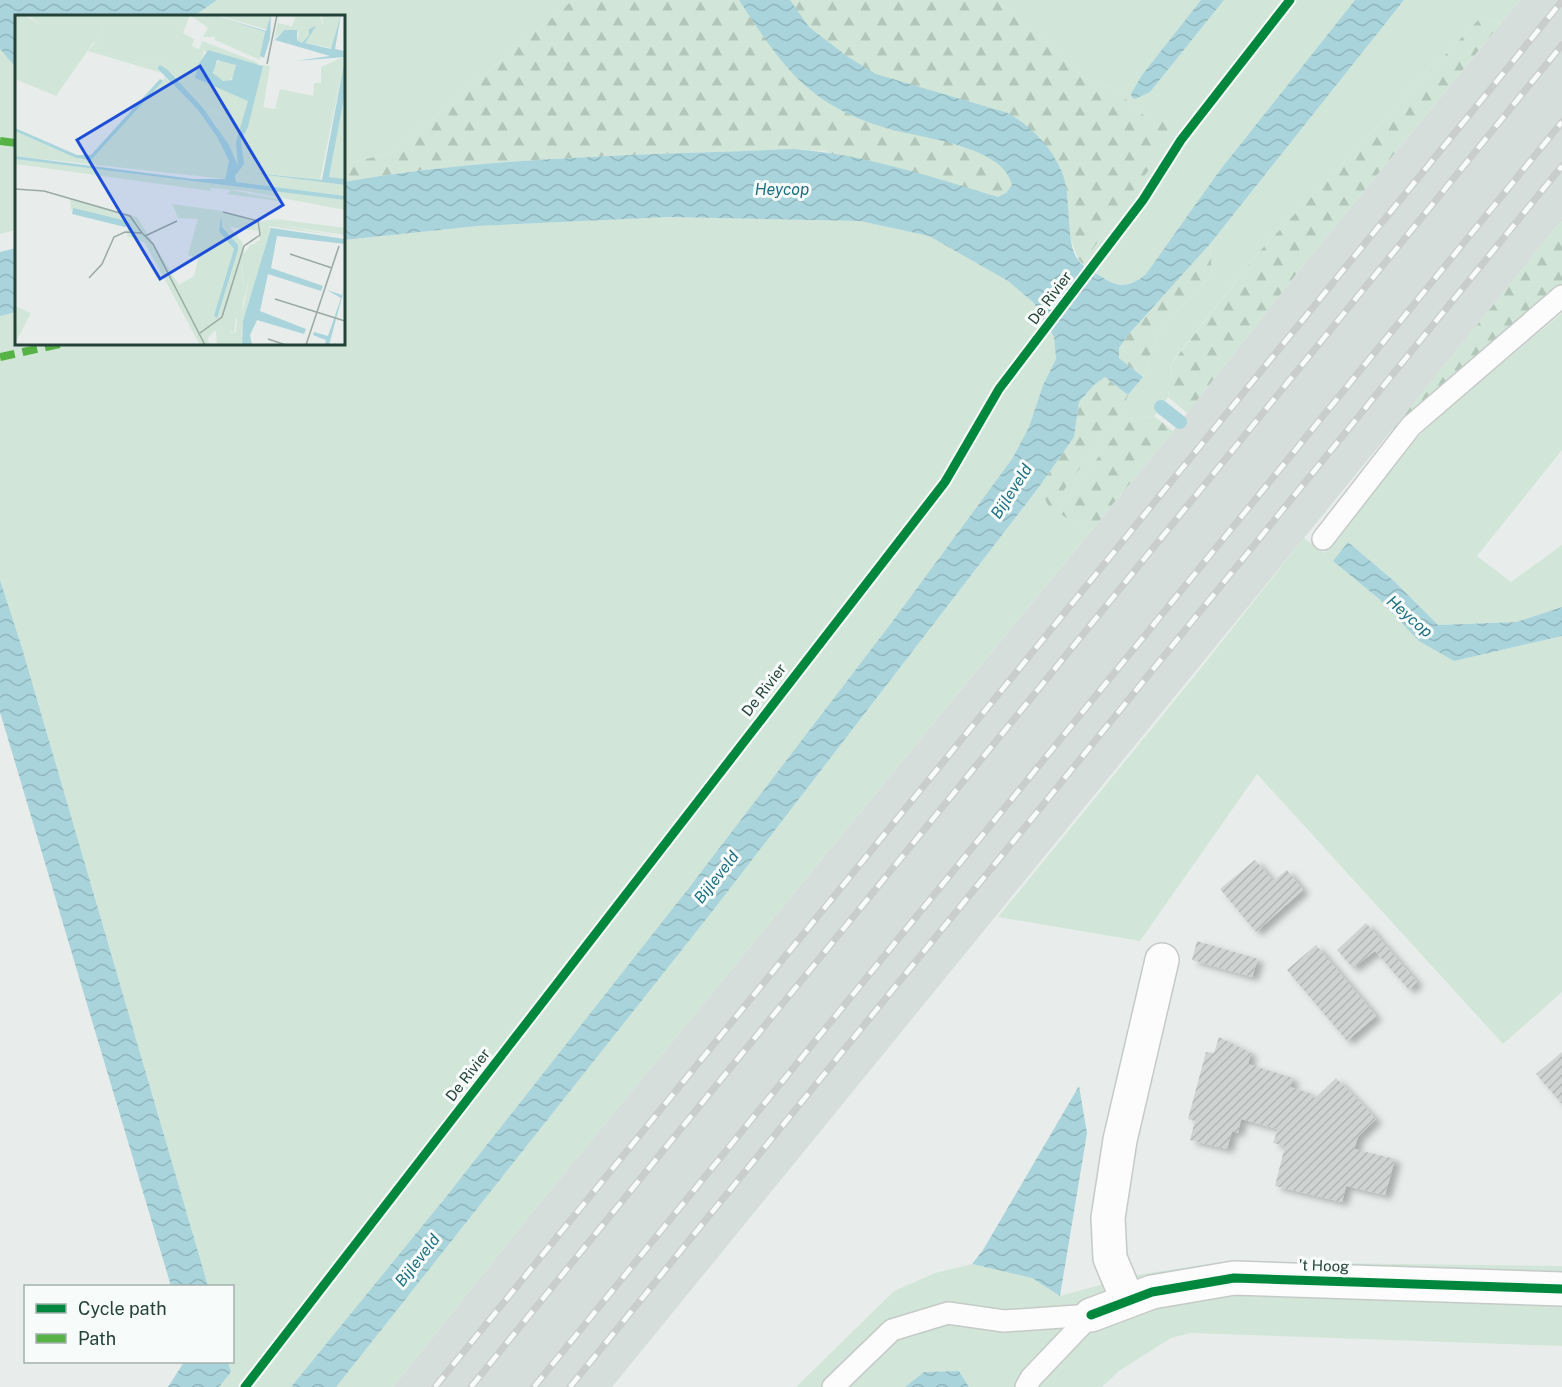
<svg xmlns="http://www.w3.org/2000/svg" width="1562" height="1387" font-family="'Public Sans',sans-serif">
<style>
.built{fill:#d6dedb}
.grass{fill:#d1e6d8}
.forest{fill:url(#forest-firs)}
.water{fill:url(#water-waves)}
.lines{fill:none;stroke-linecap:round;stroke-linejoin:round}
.stream{stroke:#a9d4db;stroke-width:14}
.building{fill:url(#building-hatch);filter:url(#shadow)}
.lane-casing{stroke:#c5cac8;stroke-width:24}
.street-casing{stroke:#c5cac8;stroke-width:36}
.lane{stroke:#fcfcfc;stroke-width:21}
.street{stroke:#fcfcfc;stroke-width:33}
.rail-casing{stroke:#c9cdcc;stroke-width:7}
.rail{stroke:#f7fbf9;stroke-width:4.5;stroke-dasharray:14;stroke-linecap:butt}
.quiet{stroke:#55b346;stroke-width:8;stroke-dasharray:15 8;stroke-linecap:butt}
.cycleway-casing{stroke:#f7fbf9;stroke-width:13}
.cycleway{stroke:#00873e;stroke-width:9}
.labels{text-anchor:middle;stroke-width:6;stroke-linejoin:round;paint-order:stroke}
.street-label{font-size:15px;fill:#24423a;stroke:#f7fbf9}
.water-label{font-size:16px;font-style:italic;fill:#1c6f80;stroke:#f7fbf9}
.inset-road{fill:none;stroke:#9aa9a4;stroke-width:1.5}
.view{fill:#1d4ed8;fill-opacity:0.15;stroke:#1d4ed8;stroke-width:3}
.inset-edge{fill:none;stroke:#24423a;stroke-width:3}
</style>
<defs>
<pattern id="forest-firs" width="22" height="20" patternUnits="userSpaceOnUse" patternTransform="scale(1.5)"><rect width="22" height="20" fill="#d1e6d8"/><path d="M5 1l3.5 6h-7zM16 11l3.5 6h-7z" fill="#b3c6ba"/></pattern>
<pattern id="water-waves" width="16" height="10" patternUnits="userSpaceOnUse" patternTransform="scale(1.5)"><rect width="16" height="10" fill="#a9d4db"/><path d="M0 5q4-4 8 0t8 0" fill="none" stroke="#91b7bd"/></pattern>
<pattern id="building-hatch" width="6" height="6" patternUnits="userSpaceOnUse" patternTransform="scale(1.5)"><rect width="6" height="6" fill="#cfd4d2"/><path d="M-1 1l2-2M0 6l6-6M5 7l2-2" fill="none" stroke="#b2b7b5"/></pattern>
<filter id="shadow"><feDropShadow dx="6" dy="4" stdDeviation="3" flood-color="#0004"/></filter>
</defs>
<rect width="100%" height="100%" fill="#e8edeb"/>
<!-- built -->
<path class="built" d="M 1520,0 L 1562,0 L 1562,220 L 1392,430 L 612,1387 L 393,1387 L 531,1214 L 1173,431 L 1301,268 Z"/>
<!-- grass -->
<g class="grass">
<path d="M 217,0 L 573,0 L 392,153 L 344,164 L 344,16 L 194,16 Z"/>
<path d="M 997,0 L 1201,0 L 1142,75 L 1150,92 L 1224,0 L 1355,0 L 1220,170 L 1146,274 C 1120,295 1107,280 1083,264 L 1112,220 L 1147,118 L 1113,88 L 1088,81 Z"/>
<path d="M 1404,0 L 1520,0 L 1501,23 L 1481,17 L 1259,252 L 1172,362 L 1168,397 L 1154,416 L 1127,419 L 1057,512 L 1090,532 L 531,1214 L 393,1387 L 336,1387 L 715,908 L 1039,487 L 1050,508 L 1122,411 L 1128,395 L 1143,377 L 1158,332 L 1212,274 L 1210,244 Z"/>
<path d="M 0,49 L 16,68 L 16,230 L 0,234 Z"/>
<path d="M 669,217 L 860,221 L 929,236 L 1008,281 L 1034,303 L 1054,337 L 1056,359 L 1043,385 L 1029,427 L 1012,459 L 892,622 L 688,889 L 445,1198 L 291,1387 L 219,1387 L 231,1372 L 228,1362 L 232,1362 L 232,1286 L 208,1286 L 22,648 L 0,580 L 0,316 L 16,312 L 16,344 L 344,344 L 344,240 L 478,226 Z"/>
<path d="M 1562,313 L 1562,450 L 1477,556 L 1511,582 L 1562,545 L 1562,607 L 1516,622 L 1437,625 L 1394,581 L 1348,542 L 1333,561 L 1453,661 L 1562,636 L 1562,992 L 1503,1044 L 1257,774 L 1140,941 L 998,917 L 1193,678 L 1304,538 L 1324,553 L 1416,439 L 1439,416 Z"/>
<path d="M 1222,1262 L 1562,1266 L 1562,1346 L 1191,1333 L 1171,1338 L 1119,1371 L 1102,1387 L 969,1387 L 959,1371 L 924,1372 L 905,1387 L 796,1387 L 894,1291 L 935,1273 L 972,1264 L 1032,1278 L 1060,1296 L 1136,1275 Z"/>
</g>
<!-- forest -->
<g class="forest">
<path d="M 573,0 L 997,0 L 1088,81 L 1113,88 L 1147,118 L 1181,126 L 1112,220 L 1083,264 L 1078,259 L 1071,240 L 824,151 L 794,149 C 644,155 492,156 344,182 L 344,164 L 392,153 Z"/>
<path d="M 1481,17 L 1501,23 L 1301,268 L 1187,413 L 1168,397 L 1172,363 L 1259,252 Z"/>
<path d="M 1562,220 L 1562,290 L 1543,300 L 1496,338 L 1392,430 Z"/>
<path d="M 1210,244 L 1212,274 L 1158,332 L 1143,377 L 1119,358 L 1119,348 L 1127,336 Z"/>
<path d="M 1105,377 L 1128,395 L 1122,411 L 1050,509 L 1039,487 L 1074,437 L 1079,402 L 1094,385 Z"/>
<path d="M 1154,416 L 1173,431 L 1090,532 L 1057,512 L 1127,419 Z"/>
</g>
<!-- water -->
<g class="water">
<path d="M 0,0 L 217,0 L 194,16 L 16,16 L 16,68 L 0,49 Z"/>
<path d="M 739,0 L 790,0 L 809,27 L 848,57 L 876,74 L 1008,113 C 1030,126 1050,145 1061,170 C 1073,196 1064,240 1078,260 C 1084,268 1097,273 1105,279 C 1121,289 1133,285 1146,274 L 1220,170 L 1355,0 L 1404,0 L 1210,244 L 1127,336 L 1119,348 L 1119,358 L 1143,377 L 1128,395 L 1105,377 L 1094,385 L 1079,402 L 1074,437 L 1039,487 L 715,908 L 336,1387 L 291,1387 L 445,1198 L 688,889 L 892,622 L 1012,459 L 1029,427 L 1043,385 L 1056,359 L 1054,337 L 1034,303 L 1008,281 L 929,236 L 860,221 L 669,217 L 478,226 L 344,240 L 344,182 C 492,156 644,155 794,149 C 863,154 932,177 998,197 L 1006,193 L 1012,185 C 1005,149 932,139 902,132 C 879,127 857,119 837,108 C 791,83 767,42 739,0 Z"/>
<path d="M 1201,0 L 1224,0 L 1150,92 L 1135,99 L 1132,97 L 1131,94 L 1142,75 Z"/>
<path d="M 16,248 L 16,312 L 0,316 L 0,252 Z"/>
<path d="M 1348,542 L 1394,581 L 1438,625 L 1516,622 L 1562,607 L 1562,636 L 1454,661 L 1419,641 L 1379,599 L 1333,561 Z"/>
<path d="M 0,580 L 22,648 L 208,1286 L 171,1286 L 0,712 Z"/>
<path d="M 1079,1086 L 1087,1133 L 1060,1296 L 1032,1278 L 972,1264 L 983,1250 Z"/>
<path d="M 184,1362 L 228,1362 L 231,1372 L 219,1387 L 168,1387 Z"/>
<path d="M 959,1371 L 969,1387 L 905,1387 L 924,1372 Z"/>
</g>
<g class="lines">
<!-- stream -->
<path class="stream" d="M 1161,407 L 1180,422"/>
</g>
<!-- building -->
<g class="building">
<path d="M 1255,860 L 1273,881 L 1287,870 L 1303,890 L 1256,932 L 1220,889 Z"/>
<path d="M 1366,923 L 1417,982 L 1409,990 L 1375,951 L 1353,968 L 1337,950 Z"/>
<path d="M 1197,941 L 1258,959 L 1252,977 L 1192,960 Z"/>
<path d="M 1316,945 L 1376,1016 L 1347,1041 L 1287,970 Z"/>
<path d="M 1219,1037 L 1251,1053 L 1248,1064 L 1293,1078 L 1290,1087 L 1310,1093 L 1309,1096 L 1315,1098 L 1336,1078 L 1376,1119 L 1358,1137 L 1354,1149 L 1395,1159 L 1385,1195 L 1346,1186 L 1342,1202 L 1275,1186 L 1285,1146 L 1273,1143 L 1278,1129 L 1241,1119 L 1238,1133 L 1232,1131 L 1227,1149 L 1190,1140 L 1195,1121 L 1188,1119 L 1206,1052 L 1214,1053 Z"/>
<path d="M 1562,1052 L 1562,1104 L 1536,1074 Z"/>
</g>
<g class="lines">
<defs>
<g id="lane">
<path d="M 1323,539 L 1411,426 L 1562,296"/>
<path d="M 833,1387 L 892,1330 L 948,1313 L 1004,1321 L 1091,1315"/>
<path d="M 1026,1387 L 1031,1378 L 1091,1315"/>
</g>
<g id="street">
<path d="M 1128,1301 L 1110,1258 L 1108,1218 L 1120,1140 L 1162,960"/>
<path d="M 1091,1315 L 1152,1292 L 1234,1278 L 1562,1289"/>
</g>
</defs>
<!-- lane casing -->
<use href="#lane" class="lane-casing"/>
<!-- street casing -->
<use href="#street" class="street-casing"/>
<!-- lane -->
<use href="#lane" class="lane"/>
<!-- street -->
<use href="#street" class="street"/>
<defs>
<g id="rail">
<path d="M 435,1387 L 1562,1"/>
<path d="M 471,1387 L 1562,45"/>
<path d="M 534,1387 L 1562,122"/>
<path d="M 570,1387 L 1562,166"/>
</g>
</defs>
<!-- rail casing -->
<use href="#rail" class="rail-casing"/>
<!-- rail -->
<use href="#rail" class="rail"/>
<!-- quiet -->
<g class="quiet">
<path d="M 0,141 L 16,143"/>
<path d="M 0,357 L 60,344"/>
</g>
<defs>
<g id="cycleway">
<path d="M 1091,1315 L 1152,1292 L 1234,1278 L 1562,1289"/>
<path d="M 245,1387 L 945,482 L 999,389 L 1143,200 L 1181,140 L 1290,0"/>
</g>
</defs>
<!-- cycleway casing -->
<use href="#cycleway" class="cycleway-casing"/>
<!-- cycleway -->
<use href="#cycleway" class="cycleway"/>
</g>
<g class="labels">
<!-- street labels -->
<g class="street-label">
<text transform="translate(1050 298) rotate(-53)" y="5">De Rivier</text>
<text transform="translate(764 690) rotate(-52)" y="5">De Rivier</text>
<text transform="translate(468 1075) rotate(-52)" y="5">De Rivier</text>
<text transform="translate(1324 1266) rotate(2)" y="5">'t Hoog</text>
</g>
<!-- water labels -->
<g class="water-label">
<text x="782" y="195">Heycop</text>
<text transform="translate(1011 491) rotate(-57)" y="6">Bijleveld</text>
<text transform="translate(1410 616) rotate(41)" y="6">Heycop</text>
<text transform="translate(716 877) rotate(-52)" y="6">Bijleveld</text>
<text transform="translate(417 1260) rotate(-52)" y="6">Bijleveld</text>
</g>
</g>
<!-- overview -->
<g transform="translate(15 15)">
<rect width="330" height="330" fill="#e8edeb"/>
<path d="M 0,0 L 10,0 L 26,10 L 13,0 L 84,0 L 81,24 L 41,81 L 0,64 ZM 88,0 L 175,0 L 168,18 L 179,24 L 177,31 L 189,37 L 180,63 L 222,81 L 217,103 L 193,94 L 148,49 L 137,45 L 122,48 L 79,36 L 87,20 ZM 199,0 L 250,17 L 245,45 L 200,25 ZM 203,0 L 256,0 L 253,15 ZM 281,0 L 305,1 L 308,10 L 307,0 L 326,2 L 317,33 L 290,28 L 296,14 L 302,12 L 295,14 L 291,2 L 288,14 L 277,12 ZM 328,42 L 305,165 L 237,157 L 330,170 L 330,181 L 221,167 L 220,162 L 237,163 L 236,152 L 247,92 L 260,94 L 265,74 L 298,81 L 299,68 L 306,68 L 306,52 ZM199 55a11 11 0 1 1 22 0a11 11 0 1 1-22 0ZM 150,62 L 183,95 L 202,122 L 214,146 L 210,164 L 0,141 L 0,116 L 61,143 L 76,145 ZM 330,78 L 330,164 L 314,162 ZM 0,144 L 330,185 L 330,195 L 230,176 L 196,173 L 196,176 L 0,149 ZM 55,183 L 122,202 L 164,270 L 179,261 L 183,244 L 173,240 L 183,204 L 163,203 L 157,189 L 207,196 L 242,207 L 243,216 L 215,212 L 227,227 L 234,265 L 225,299 L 229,274 L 227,248 L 219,319 L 205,307 L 205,316 L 201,318 L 200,315 L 193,323 L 194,330 L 185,330 L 130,228 L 112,221 L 113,206 L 56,194 ZM 206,200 L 206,212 L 223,235 L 200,302 L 219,234 L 204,215 ZM 265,204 L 269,205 L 247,207 L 330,222 L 254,211 L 246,230 L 239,228 L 245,225 L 244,206 ZM 0,291 L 16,298 L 0,328 Z" fill="#d1e6d8" fill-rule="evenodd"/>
<path d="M 84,0 L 88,0 L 87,20 L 79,36 L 122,48 L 137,45 L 148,49 L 193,94 L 217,103 L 222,81 L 239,87 L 247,50 L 255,51 L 237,163 L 220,162 L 222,158 L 202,111 L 145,50 L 142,53 L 147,58 L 73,36 L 79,29 ZM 175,0 L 201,0 L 200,22 L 188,22 L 193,13 ZM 264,0 L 263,8 L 288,14 L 287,5 L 293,3 L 295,19 L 287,28 L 282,25 L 284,18 L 269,15 L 260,23 L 255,47 ZM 187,26 L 244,48 L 238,50 L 184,35 ZM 328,42 L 330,44 L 305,165 ZM 216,175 L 263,184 L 263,186 L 212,179 ZM 269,205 L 330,213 L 330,220 L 245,207 ZM 252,212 L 330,224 L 256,213 L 228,306 L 227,330 L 202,330 L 201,318 L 205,316 L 203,308 L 207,304 L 217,319 L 221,317 L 222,303 L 210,297 L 226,248 L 229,274 L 227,299 L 234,265 L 228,240 L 236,229 L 246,229 Z" fill="#d1e6d8"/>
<path d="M 256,0 L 255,24 L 249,43 L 245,41 L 250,17 L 202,1 L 251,16 ZM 326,0 L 320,34 L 330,36 L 330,42 L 280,46 L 315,41 L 260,25 L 269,15 L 282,15 L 282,25 L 287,28 L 294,20 L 294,14 L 301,11 L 290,28 L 316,34 ZM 193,35 L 248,51 L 233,112 L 226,125 L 229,149 L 220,161 L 221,167 L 330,181 L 330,185 L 0,144 L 0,141 L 178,164 L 210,164 L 214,146 L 202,122 L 183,95 L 142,53 L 145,50 L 153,55 L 188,93 L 214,130 L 223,151 L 221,127 L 233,86 L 180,63 L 183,50 ZM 202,45 L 221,50 L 217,65 L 208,66 L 198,58 ZM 330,44 L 330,78 L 314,162 L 330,164 L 330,170 L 238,158 L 307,165 ZM 145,64 L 148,66 L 76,145 L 61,143 L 0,116 L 0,113 L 62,140 L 76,140 ZM 58,193 L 108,205 L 115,209 L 110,212 L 57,199 ZM 206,200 L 207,212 L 223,230 L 223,235 L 202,303 L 199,301 L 219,234 L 204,216 ZM 256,213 L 330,224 L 330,229 L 262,221 L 256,253 L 308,271 L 306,276 L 253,259 L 245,296 L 291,314 L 289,319 L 242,305 L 235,320 L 237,330 L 227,330 L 228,306 ZM 330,271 L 314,330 L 310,330 L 311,325 L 298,320 L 299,317 L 313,321 L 326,283 L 312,275 L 327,280 Z" fill="#a9d4db" fill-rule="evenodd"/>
<path class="inset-road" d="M 252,49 L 262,0M 0,174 L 29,176 L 115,201 L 127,218M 130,221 L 162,206M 275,239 L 317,253M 74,263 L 87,249 L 99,222 L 110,217 L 127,218 L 138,229 L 190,330M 260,284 L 330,306M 185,318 L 207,302 L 229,231 L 245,220 L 243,206 L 208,197M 253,324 L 271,330M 291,330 L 324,231"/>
<path class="view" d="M 185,51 L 268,190 L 145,264 L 62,125 Z"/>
<rect width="330" height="330" class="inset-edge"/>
</g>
<!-- legend -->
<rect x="24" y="1285" width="210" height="78" fill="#f7fbf9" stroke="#a3b1ad" stroke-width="1.5"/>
<rect x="36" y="1304" width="30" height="9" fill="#00873e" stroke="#a3b1ad" stroke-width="1.5"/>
<text x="78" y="1315" font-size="18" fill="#24423a">Cycle path</text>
<rect x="36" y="1334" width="30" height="9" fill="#55b346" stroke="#a3b1ad" stroke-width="1.5"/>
<text x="78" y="1345" font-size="18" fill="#24423a">Path</text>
</svg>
